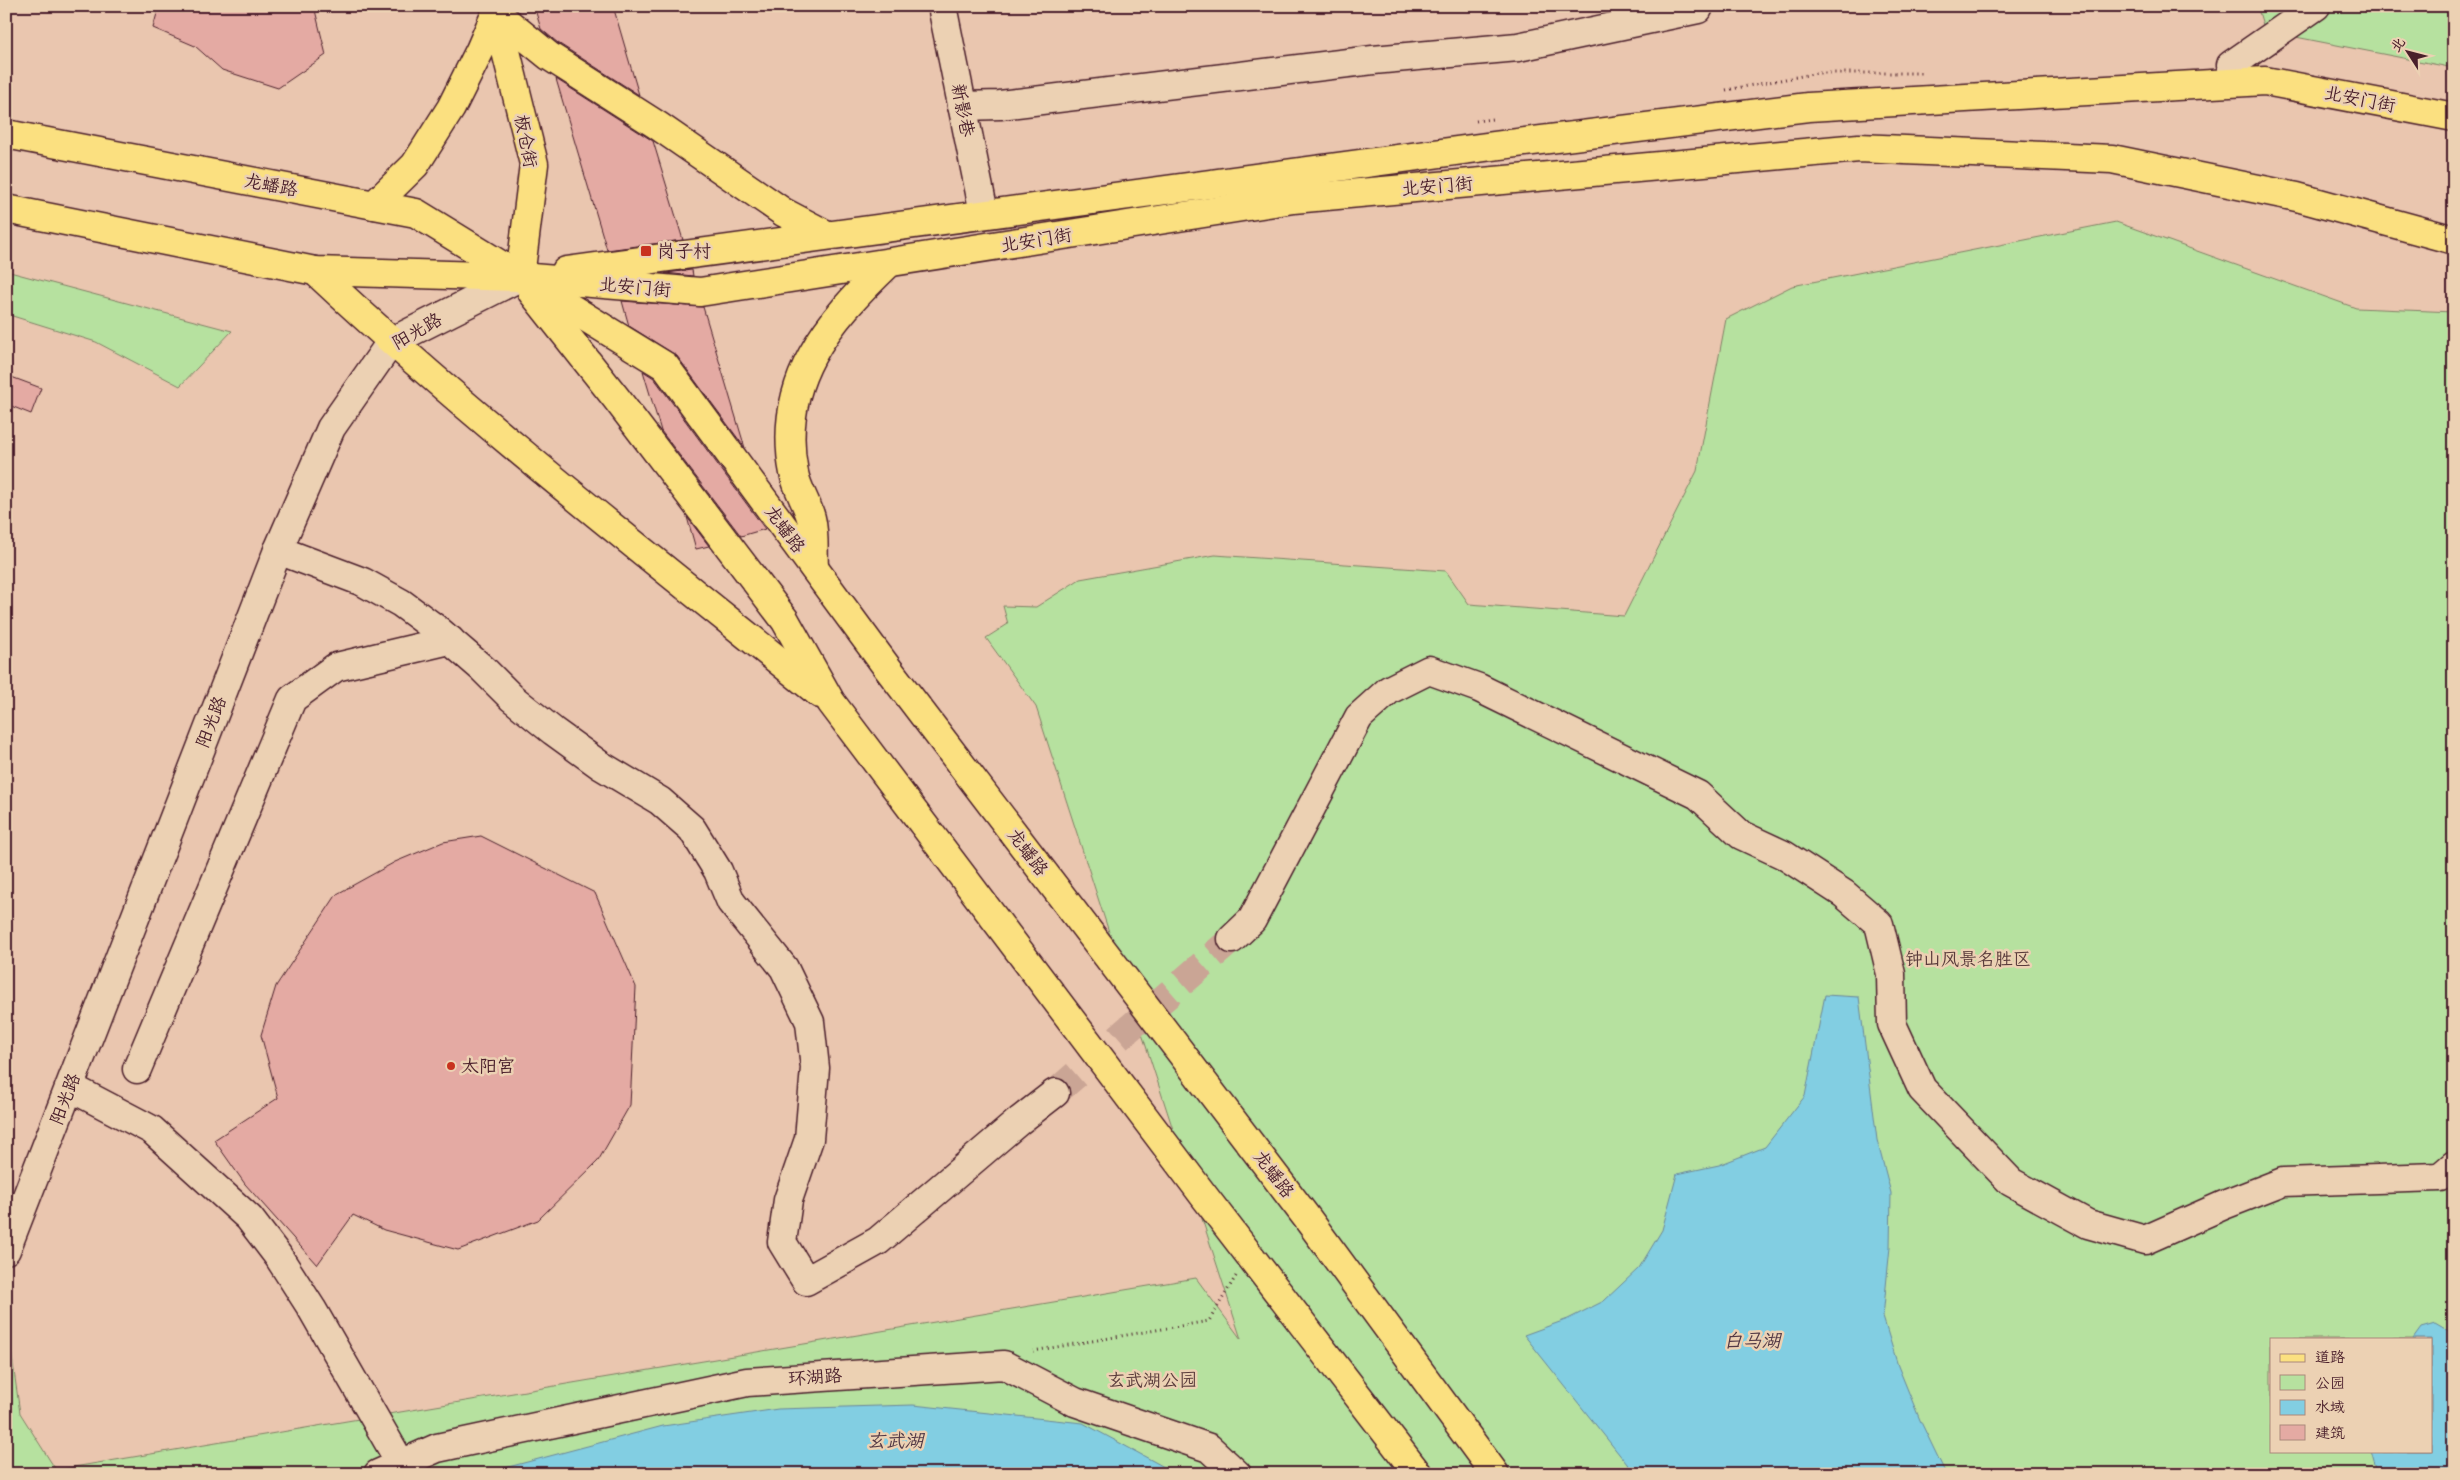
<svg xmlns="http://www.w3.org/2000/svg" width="2460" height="1480" font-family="'Indie Flower','LXGW WenKai TC',sans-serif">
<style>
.green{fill:#b6e19f;stroke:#808065;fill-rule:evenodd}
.water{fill:#82cee2;stroke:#6c8899}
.building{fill:#e4aaa3;stroke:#4a1f2b}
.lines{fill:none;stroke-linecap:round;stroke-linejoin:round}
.minor-tunnel{stroke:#caa595;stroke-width:28;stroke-dasharray:28 14;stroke-linecap:butt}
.minor-casing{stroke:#4a1f2b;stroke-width:31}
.major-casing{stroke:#4a1f2b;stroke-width:31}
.path{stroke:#4a1f2b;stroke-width:3;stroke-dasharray:1 4;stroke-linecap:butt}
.minor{stroke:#ecd1b3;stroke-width:28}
.major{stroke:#fbe080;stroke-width:28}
.poi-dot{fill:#c8321e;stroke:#ecd1b3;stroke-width:2}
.labels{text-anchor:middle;stroke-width:5;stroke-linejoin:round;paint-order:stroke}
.street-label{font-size:18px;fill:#4a1f2b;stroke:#ecd1b3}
.poi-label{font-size:18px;fill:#4a1f2b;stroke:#ecd1b3;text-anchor:start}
.park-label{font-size:18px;fill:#5a3c3c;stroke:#ecd1b3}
.water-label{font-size:19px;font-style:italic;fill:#523946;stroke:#ecd1b3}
</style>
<rect width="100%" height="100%" fill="#eac6af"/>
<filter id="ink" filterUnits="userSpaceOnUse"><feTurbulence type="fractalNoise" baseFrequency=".02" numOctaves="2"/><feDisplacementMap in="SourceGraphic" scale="10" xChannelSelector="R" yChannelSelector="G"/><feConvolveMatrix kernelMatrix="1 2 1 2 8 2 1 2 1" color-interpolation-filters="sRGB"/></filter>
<g filter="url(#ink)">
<!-- green -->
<g class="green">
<path d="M 2257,6 L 2454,6 L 2454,68 L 2265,31 Z"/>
<path d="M 2116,222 L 2356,308 L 2454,312 L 2454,1474 L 6,1474 L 6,1315 L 20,1413 L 56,1470 L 1196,1278 L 1241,1339 L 1036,707 L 986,638 L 1008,624 L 1003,606 L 1036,607 L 1080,579 L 1215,555 L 1446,571 L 1469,604 L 1624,616 L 1697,471 L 1726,319 L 1792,286 ZM 2271,1339 L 2431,1339 L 2431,1451 L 2271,1451 Z"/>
<path d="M 6,271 L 232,331 L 180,386 L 96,342 L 6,314 Z"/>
</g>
<!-- water -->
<g class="water">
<path d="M 1825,995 L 1859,997 L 1877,1140 L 1891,1193 L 1890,1247 L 1883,1317 L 1898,1366 L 1920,1420 L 1946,1474 L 1635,1474 L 1524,1335 L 1568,1319 L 1604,1301 L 1639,1268 L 1662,1230 L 1677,1174 L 1719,1165 L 1765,1147 L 1805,1096 Z"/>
<path d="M 2435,1324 L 2454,1335 L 2454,1474 L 2380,1474 L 2376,1469 L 2371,1451 L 2431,1451 L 2431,1339 L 2413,1339 L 2421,1328 Z"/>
<path d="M 913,1405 L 1083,1423 L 1177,1474 L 482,1474 L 663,1426 L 778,1409 Z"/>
</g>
<!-- building -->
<g class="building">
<path d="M 159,6 L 314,6 L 326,55 L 278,88 L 222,70 L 195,46 L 153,28 Z"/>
<path d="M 534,6 L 613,6 L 639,95 L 558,43 L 541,29 Z"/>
<path d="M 556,79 L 653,141 L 683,240 L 607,250 Z"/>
<path d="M 692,270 L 693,276 L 665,273 Z"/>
<path d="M 622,301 L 703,307 L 745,448 L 677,356 L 629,326 Z"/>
<path d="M 643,371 L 654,378 L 765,529 L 741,536 L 661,431 Z"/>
<path d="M 6,375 L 41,388 L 31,414 L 6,404 Z"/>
<path d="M 687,517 L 709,546 L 696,549 Z"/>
<path d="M 481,836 L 595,893 L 636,987 L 630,1105 L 598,1161 L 538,1220 L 458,1250 L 384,1230 L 353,1215 L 317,1265 L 245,1184 L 214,1140 L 278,1098 L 261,1035 L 276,986 L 337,894 L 395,862 L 443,842 Z"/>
</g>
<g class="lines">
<!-- minor-tunnel -->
<path class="minor-tunnel" d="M 1055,1093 L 1232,939"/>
<defs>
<g id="minor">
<path d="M 942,6 L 984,213"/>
<path d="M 2231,65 L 2316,6"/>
<path d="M 962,106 L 1000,105 L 1373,60 L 1518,47 L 1698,9"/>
<path d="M 278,550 L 363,582 L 401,603 L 439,631 L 483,669 L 512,698 L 553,731 L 600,765 L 660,801 L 692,829 L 718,871 L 731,902 L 784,968 L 810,1022 L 815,1068 L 809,1139 L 788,1200 L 782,1242 L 806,1281 L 878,1241 L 1019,1121 L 1055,1093"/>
<path d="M 1232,939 L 1252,920 L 1359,717 L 1389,690 L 1429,670 L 1479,688 L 1698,795 L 1741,835 L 1784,855 L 1844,894 L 1879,924 L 1891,974 L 1892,1024 L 1922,1089 L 2011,1182 L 2088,1224 L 2145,1240 L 2224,1205 L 2283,1182 L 2440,1177 L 2454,1165"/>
<path d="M 137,1069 L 292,699 L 336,667 L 450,640"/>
<path d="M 70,1087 L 152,1130 L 249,1218 L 278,1256 L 312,1309 L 401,1464"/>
<path d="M 6,1250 L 278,550 L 331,428 L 391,342 L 520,277"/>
<path d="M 378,1474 L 437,1448 L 747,1382 L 1004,1365 L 1075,1402 L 1209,1448 L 1237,1474"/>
</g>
<g id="major">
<path d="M 495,7 L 534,164 L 520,277"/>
<path d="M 6,134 L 416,213 L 665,366 L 886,666 L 1307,1218 L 1495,1474"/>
<path d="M 374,205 L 415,165 L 451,108 L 480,50 L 496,13 L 549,56 L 657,125 L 783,212 L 825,234"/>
<path d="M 6,209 L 315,271 L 520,277 L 700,292 L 1293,199 L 1859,148 L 2112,159 L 2297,197 L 2454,240"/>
<path d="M 315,271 C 475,421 649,556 820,694"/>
<path d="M 566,271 L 1493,146 L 1808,107 L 2265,81 L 2454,117"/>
<path d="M 532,292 L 616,398 L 785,620 L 831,702 L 1204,1196 L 1418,1474"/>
<path d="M 814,568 C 813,552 815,533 811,518 C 807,503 797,489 794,473 C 776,382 828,321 889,263"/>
</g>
</defs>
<!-- minor casing -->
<use href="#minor" class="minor-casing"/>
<!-- major casing -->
<use href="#major" class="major-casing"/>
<!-- path -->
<g class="path">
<path d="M 1726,90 L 1818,73 L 1921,73"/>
<path d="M 1476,121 L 1492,119"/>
<path d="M 1033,1351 L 1209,1321 L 1236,1276"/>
</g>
<!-- minor -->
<use href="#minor" class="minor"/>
<!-- major -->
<use href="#major" class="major"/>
</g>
</g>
<!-- markers -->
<g class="poi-dot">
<rect x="640" y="245" width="12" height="12" rx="2.5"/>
<circle cx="451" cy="1066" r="5"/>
</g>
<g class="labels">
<!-- street labels -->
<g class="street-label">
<text transform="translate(2360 99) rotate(11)" y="6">北安门街</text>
<text transform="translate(963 110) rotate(79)" y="6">新影巷</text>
<text transform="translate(526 141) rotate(79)" y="6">板仓街</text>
<text transform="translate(271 185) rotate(11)" y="6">龙蟠路</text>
<text transform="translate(1437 186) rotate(-5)" y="6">北安门街</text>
<text transform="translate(1036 240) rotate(-9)" y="6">北安门街</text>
<text transform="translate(635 287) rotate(5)" y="6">北安门街</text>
<text transform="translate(417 331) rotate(-30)" y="6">阳光路</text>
<text transform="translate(785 529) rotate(54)" y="6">龙蟠路</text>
<text transform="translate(211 722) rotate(-69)" y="6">阳光路</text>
<text transform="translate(1028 852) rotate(53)" y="6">龙蟠路</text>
<text transform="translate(65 1099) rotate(-69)" y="6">阳光路</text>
<text transform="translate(1274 1174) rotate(53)" y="6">龙蟠路</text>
<text transform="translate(815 1377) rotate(-4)" y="6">环湖路</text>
</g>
<!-- poi labels -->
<g class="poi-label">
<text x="657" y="257">岗子村</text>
<text x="461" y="1072">太阳宫</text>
</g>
<!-- park labels -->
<g class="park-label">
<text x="1968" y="965">钟山风景名胜区</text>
<text x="1152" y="1386">玄武湖公园</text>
</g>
<!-- water labels -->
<g class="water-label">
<text x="1752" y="1347">白马湖</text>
<text x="895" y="1447">玄武湖</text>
</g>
</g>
<!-- margin -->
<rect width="2460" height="1480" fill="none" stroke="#ecd1b3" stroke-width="25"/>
<rect x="12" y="12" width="2435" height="1455" fill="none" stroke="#4a1f2b" stroke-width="2" filter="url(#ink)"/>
<!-- legend -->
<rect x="2270" y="1338" width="162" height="115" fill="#ecd1b3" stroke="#ab8a7d"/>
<rect x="2280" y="1354" width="25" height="8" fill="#fbe080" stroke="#ab8a7d"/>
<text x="2315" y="1362" font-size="15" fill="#4a1f2b">道路</text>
<rect x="2280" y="1375" width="25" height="15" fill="#b6e19f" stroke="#ab8a7d"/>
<text x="2315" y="1388" font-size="15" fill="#4a1f2b">公园</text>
<rect x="2280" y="1400" width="25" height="15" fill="#82cee2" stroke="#ab8a7d"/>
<text x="2315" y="1412" font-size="15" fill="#4a1f2b">水域</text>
<rect x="2280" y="1425" width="25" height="15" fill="#e4aaa3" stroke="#ab8a7d"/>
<text x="2315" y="1438" font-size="15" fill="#4a1f2b">建筑</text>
<!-- north arrow -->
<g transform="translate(2408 52) rotate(306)" stroke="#ecd1b3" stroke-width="4" paint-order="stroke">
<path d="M0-4L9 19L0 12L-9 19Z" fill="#4a1f2b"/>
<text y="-8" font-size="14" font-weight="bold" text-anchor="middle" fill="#4a1f2b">北</text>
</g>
</svg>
